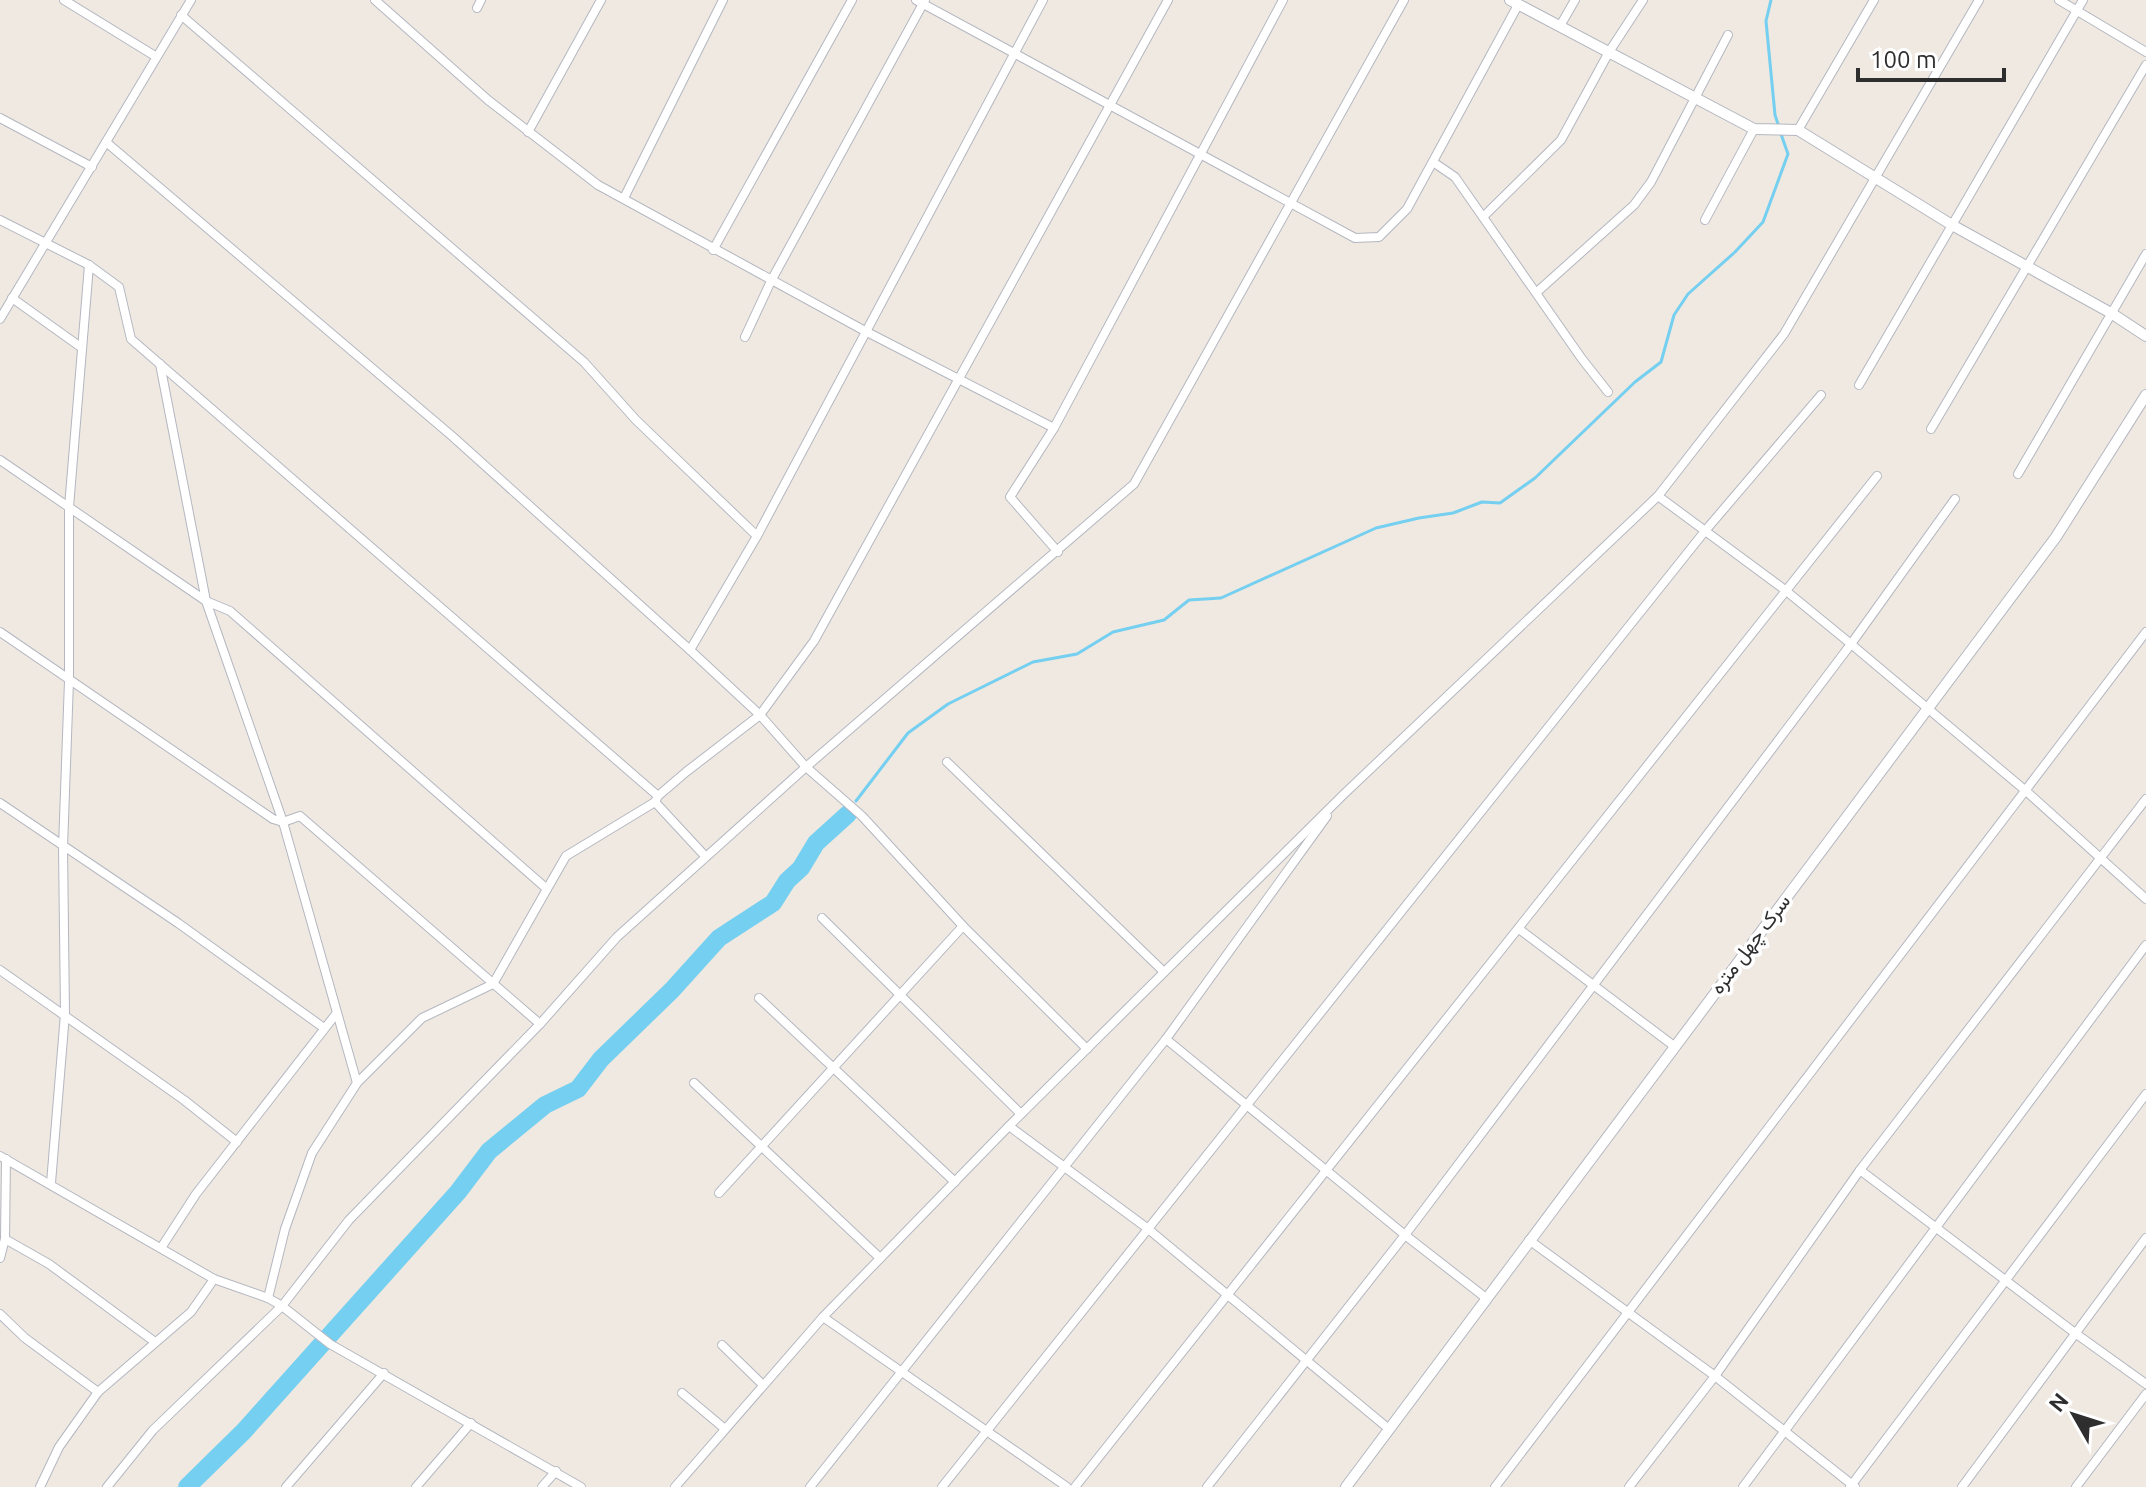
<svg xmlns="http://www.w3.org/2000/svg" width="2146" height="1487" font-family="Ubuntu,Vazirmatn,sans-serif">
<style>
.lines{fill:none;stroke-linecap:round;stroke-linejoin:round}
.stream{stroke:#75cff0;stroke-width:3}
.river{stroke:#75cff0;stroke-width:18}
.minor-casing{stroke:#b4b7c1;stroke-width:10}
.tertiary-casing{stroke:#b4b7c1;stroke-width:12}
.minor{stroke:#fff;stroke-width:8}
.tertiary{stroke:#fff;stroke-width:10}
.labels{text-anchor:middle;stroke-width:7;stroke-linejoin:round;paint-order:stroke}
.street-label{font-size:20px;fill:#2e2e2e;stroke:#fff}
</style>
<rect width="100%" height="100%" fill="#efe9e1"/>
<g class="lines">
<!-- stream -->
<g class="stream">
<path d="M 1771,0 L 1766,21 L 1775,115 L 1779,127"/>
<path d="M 856,801 L 908,733 L 948,704 L 1033,662 L 1077,654 L 1113,632 L 1164,620 L 1189,600 L 1221,598 L 1376,528 L 1419,518 L 1453,513 L 1482,502 L 1500,503 L 1535,478 L 1635,382 L 1661,362 L 1674,315 L 1688,294 L 1735,252 L 1763,222 L 1788,154 L 1781,134"/>
</g>
<!-- river -->
<path class="river" d="M 187,1487 L 244,1431 L 458,1192 L 489,1151 L 545,1105 L 578,1089 L 601,1059 L 672,990 L 719,938 L 773,903 L 787,881 L 801,868 L 816,843 L 848,814"/>
<defs>
<g id="minor">
<path d="M 64,0 L 155,56"/>
<path d="M 375,0 L 488,100 L 598,185 L 865,331 L 1054,428"/>
<path d="M 916,0 L 1355,238 L 1379,237 L 1407,209 L 1518,5"/>
<path d="M 2059,0 L 2146,52"/>
<path d="M 477,8 L 481,0"/>
<path d="M 181,15 L 584,362 L 636,420 L 757,536"/>
<path d="M 1560,26 L 1575,0"/>
<path d="M 0,118 L 92,167"/>
<path d="M 1798,130 L 1874,0"/>
<path d="M 528,132 L 601,0"/>
<path d="M 106,142 L 452,436 L 690,650 L 760,715 L 806,767 L 862,816 L 963,926 L 1087,1049"/>
<path d="M 1433,162 L 1455,177 L 1582,359 L 1608,392"/>
<path d="M 624,198 L 723,0"/>
<path d="M 1483,217 L 1561,140 L 1609,52 L 1643,0"/>
<path d="M 0,220 L 89,265 L 119,287 L 131,339 L 658,796 L 655,802 L 705,856"/>
<path d="M 1705,220 L 1754,129"/>
<path d="M 713,250 L 852,0"/>
<path d="M 1537,292 L 1634,205 L 1651,182 L 1728,35"/>
<path d="M 12,298 L 82,348"/>
<path d="M 0,319 L 191,0"/>
<path d="M 745,337 L 771,281 L 925,0"/>
<path d="M 160,364 L 206,601 L 283,822 L 357,1083 L 312,1153 L 285,1229 L 268,1298"/>
<path d="M 1859,385 L 2083,0"/>
<path d="M 1931,429 L 2146,65"/>
<path d="M 0,460 L 206,601 L 230,611 L 547,889 L 566,856 L 655,802"/>
<path d="M 2018,474 L 2146,254"/>
<path d="M 1658,496 L 1785,590 L 1851,644 L 2026,791 L 2146,899"/>
<path d="M 1058,552 L 1010,497 L 1054,428 L 1283,0"/>
<path d="M 0,632 L 273,819 L 283,822 L 300,816 L 540,1024"/>
<path d="M 690,650 L 757,536 L 1043,0"/>
<path d="M 947,762 L 1164,972"/>
<path d="M 658,796 L 686,772 L 760,715 L 814,641 L 1168,0"/>
<path d="M 0,803 L 178,923 L 324,1028"/>
<path d="M 822,918 L 1021,1114"/>
<path d="M 1519,929 L 1674,1046"/>
<path d="M 0,970 L 184,1100 L 237,1142"/>
<path d="M 759,998 L 955,1182"/>
<path d="M 1166,1039 L 1405,1235 L 1486,1298"/>
<path d="M 357,1083 L 422,1018 L 493,984 L 547,889"/>
<path d="M 694,1083 L 880,1258"/>
<path d="M 1009,1126 L 1147,1228 L 1389,1429"/>
<path d="M 0,1156 L 214,1279 L 268,1298 L 282,1306 L 330,1344 L 581,1487"/>
<path d="M 1860,1170 L 2075,1333 L 2146,1384"/>
<path d="M 51,1183 L 65,1014 L 63,847 L 69,681 L 69,507 L 89,265"/>
<path d="M 719,1193 L 963,926"/>
<path d="M 5,1239 L 49,1264 L 155,1342"/>
<path d="M 1529,1240 L 1715,1376 L 1855,1487"/>
<path d="M 161,1248 L 196,1194 L 336,1014"/>
<path d="M 0,1258 L 5,1239 L 6,1159"/>
<path d="M 0,1314 L 25,1338 L 98,1392"/>
<path d="M 823,1317 L 1067,1487"/>
<path d="M 722,1345 L 763,1385"/>
<path d="M 682,1393 L 725,1429"/>
<path d="M 40,1487 L 59,1447 L 98,1392 L 191,1312 L 214,1279"/>
<path d="M 107,1487 L 153,1430 L 282,1306 L 349,1220 L 540,1024 L 617,937 L 806,767 L 1134,484 L 1404,0"/>
<path d="M 286,1487 L 384,1373"/>
<path d="M 416,1487 L 471,1423"/>
<path d="M 542,1487 L 556,1471"/>
<path d="M 675,1487 L 823,1317 L 1009,1126 L 1343,795 L 1658,496 L 1784,334 L 1979,0"/>
<path d="M 810,1487 L 1166,1039 L 1327,816"/>
<path d="M 942,1487 L 1705,531 L 1821,395"/>
<path d="M 1075,1487 L 1877,476"/>
<path d="M 1207,1487 L 1405,1235 L 1851,644 L 1955,499"/>
<path d="M 1495,1487 L 2146,632"/>
<path d="M 1629,1487 L 1715,1376 L 1860,1170 L 2146,799"/>
<path d="M 1743,1487 L 2146,945"/>
<path d="M 1850,1487 L 2146,1094"/>
<path d="M 1962,1487 L 2146,1238"/>
<path d="M 2076,1487 L 2146,1394"/>
</g>
<g id="tertiary">
<path d="M 1510,0 L 1754,129 L 1798,130 L 1952,225 L 2111,313 L 2146,336"/>
<path d="M 1346,1487 L 2056,537 L 2146,395"/>
</g>
</defs>
<!-- minor casing -->
<use href="#minor" class="minor-casing"/>
<!-- tertiary casing -->
<use href="#tertiary" class="tertiary-casing"/>
<!-- minor -->
<use href="#minor" class="minor"/>
<!-- tertiary -->
<use href="#tertiary" class="tertiary"/>
</g>
<g class="labels">
<!-- street labels -->
<g class="street-label">
<text transform="translate(1750 944) rotate(-53)" y="7">سرک چهل متره</text>
</g>
</g>
<!-- north arrow -->
<g transform="translate(2074 1415) rotate(309)" stroke="#ffffff" stroke-width="6" paint-order="stroke">
<path d="M0-6L14 30L0 20L-14 30Z" fill="#2e2e2e"/>
<text y="-12" font-size="22" font-weight="bold" text-anchor="middle" fill="#2e2e2e">N</text>
</g>
<!-- scale -->
<path d="M1858 68v12h146v-12" fill="none" stroke="#2e2e2e" stroke-width="4"/>
<text x="1870" y="68" font-size="24" fill="#2e2e2e" stroke="#ffffff" stroke-width="6" paint-order="stroke">100 m</text>
</svg>
